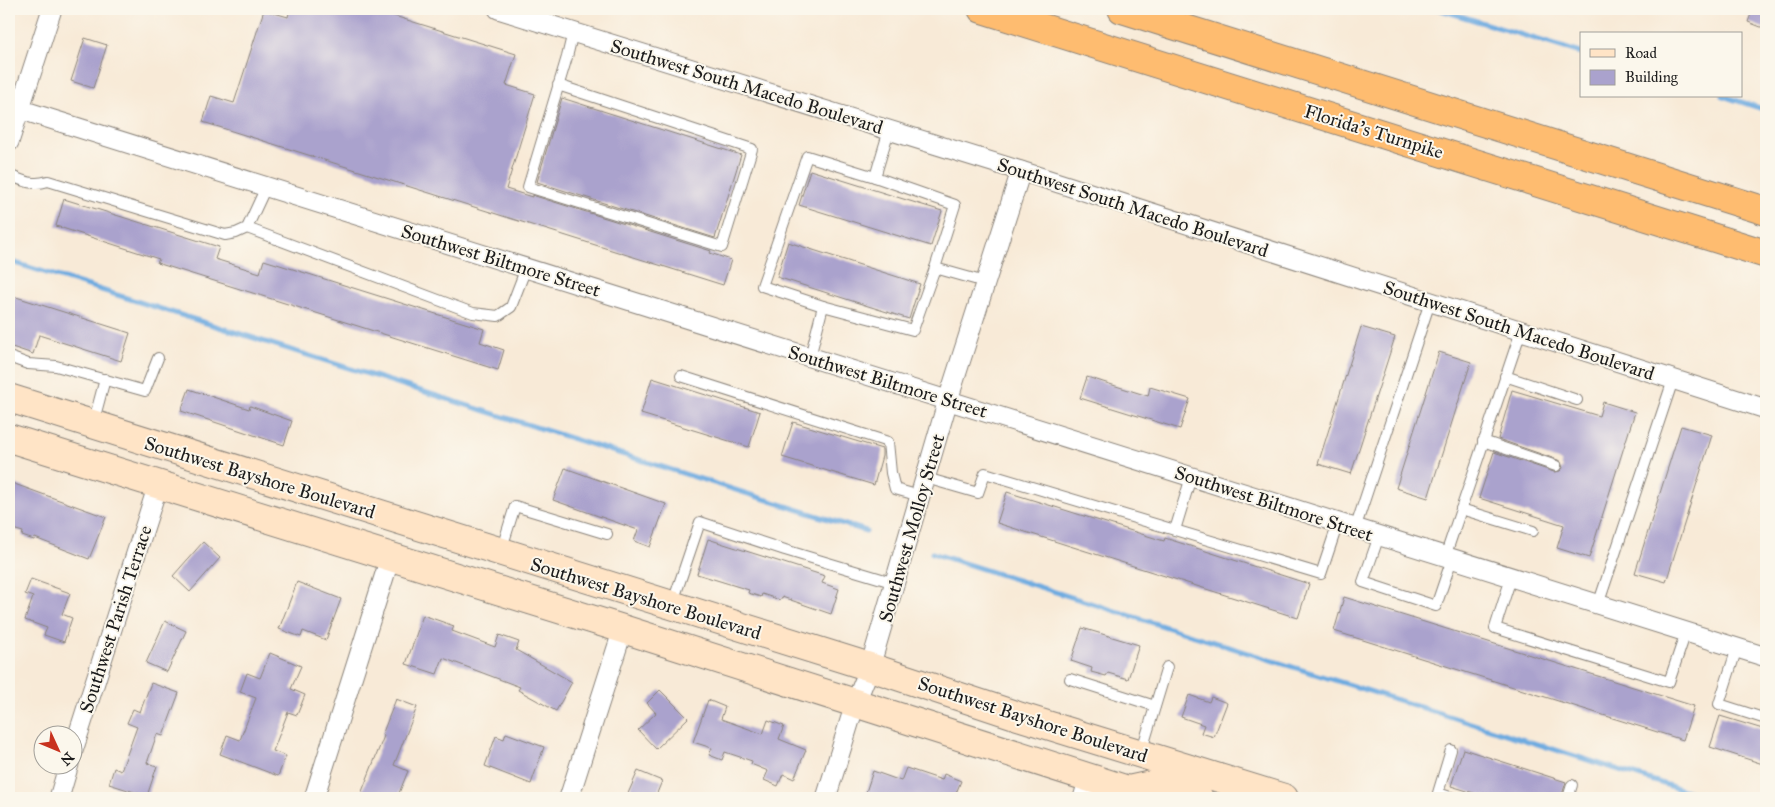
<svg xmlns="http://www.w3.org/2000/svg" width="1775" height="807" font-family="'IM FELL Great Primer',serif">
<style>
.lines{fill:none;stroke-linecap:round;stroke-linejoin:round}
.stream{stroke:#6eabe0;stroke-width:5}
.building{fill:#aaa2cd}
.lane-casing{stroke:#8a837a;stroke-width:12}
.street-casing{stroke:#8a837a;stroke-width:21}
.secondary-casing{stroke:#8a837a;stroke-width:30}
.highway-casing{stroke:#8a837a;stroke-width:30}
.lane{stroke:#fff;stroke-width:10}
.street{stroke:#fff;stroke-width:19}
.secondary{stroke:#ffe4c6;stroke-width:28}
.highway{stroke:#febc70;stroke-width:28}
.labels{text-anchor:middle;stroke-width:4;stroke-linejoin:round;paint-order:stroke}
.street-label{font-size:19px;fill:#1c1c1c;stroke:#fbf7ec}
</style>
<rect width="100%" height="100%" fill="#fbf7ec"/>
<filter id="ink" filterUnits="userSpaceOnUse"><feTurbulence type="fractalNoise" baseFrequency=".02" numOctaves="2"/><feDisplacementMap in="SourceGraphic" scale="10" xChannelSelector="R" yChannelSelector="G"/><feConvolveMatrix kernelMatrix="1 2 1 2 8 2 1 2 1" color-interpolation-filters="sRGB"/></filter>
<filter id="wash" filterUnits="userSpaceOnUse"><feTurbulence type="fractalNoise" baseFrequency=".0096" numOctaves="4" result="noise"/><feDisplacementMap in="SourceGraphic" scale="20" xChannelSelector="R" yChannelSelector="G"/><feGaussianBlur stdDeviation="1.12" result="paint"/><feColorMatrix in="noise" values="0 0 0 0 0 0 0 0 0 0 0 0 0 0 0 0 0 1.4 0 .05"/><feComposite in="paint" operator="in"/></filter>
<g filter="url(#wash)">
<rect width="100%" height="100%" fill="#f8ead7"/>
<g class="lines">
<!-- stream -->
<g class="stream">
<path d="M 1438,9 L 1581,53"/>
<path d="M 1723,96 L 1766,110"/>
<path d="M 9,261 L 866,531"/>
<path d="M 932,553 L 1708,798"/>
</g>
</g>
<g id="blocks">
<!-- building -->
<g class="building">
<path d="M 290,9 L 372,9 L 516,54 L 506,85 L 535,94 L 506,189 L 532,197 L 532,195 L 711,251 L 710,253 L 731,260 L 723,285 L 203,122 L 211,96 L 234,103 L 264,10 L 288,17 Z"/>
<path d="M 1753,9 L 1766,9 L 1766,29 L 1748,22 Z"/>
<path d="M 85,38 L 107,45 L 93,88 L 71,81 Z"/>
<path d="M 562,98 L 741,155 L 715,238 L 537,182 Z"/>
<path d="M 810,170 L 942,211 L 931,246 L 799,205 Z"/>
<path d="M 64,199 L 219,247 L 215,259 L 260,273 L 264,260 L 484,329 L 480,342 L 504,350 L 498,370 L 157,263 L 159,259 L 56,226 Z"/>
<path d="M 788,242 L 920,284 L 909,319 L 777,277 Z"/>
<path d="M 13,296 L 130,333 L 121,361 L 39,335 L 33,354 L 9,346 L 9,310 Z"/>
<path d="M 1361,327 L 1395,337 L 1351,474 L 1318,464 Z"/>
<path d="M 1439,352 L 1471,362 L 1428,498 L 1396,488 Z"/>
<path d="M 1087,377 L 1148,396 L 1150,387 L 1190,399 L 1180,429 L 1080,398 Z"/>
<path d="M 652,378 L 760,412 L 749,447 L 641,414 Z"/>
<path d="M 189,389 L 249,409 L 250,406 L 292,421 L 284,445 L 181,411 Z"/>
<path d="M 1512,390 L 1599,416 L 1603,402 L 1635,412 L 1589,558 L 1557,548 L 1564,525 L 1479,498 L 1494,452 L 1554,472 L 1560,471 L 1563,468 L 1561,462 L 1558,460 L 1498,439 Z"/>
<path d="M 793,422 L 882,449 L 882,456 L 874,485 L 782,457 Z"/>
<path d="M 1681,426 L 1712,435 L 1666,582 L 1635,573 Z"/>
<path d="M 565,468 L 666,504 L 650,547 L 634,541 L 638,530 L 553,500 Z"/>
<path d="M 9,482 L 106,517 L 89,559 L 35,538 L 34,540 L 22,536 L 23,532 L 9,528 Z"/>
<path d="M 1007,492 L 1164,541 L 1165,538 L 1309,584 L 1298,618 L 997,523 Z"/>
<path d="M 708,539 L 825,576 L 822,583 L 839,589 L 831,614 L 782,597 L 780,600 L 762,594 L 761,597 L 748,593 L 749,590 L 697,574 Z"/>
<path d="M 203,542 L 220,558 L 190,592 L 173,576 Z"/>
<path d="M 31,579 L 70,593 L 62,614 L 72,618 L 64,642 L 44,635 L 47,628 L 25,620 L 33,597 L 25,594 Z"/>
<path d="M 297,582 L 341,599 L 326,640 L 303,631 L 301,637 L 279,629 Z"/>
<path d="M 1344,597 L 1694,706 L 1683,740 L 1334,631 Z"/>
<path d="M 423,615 L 454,626 L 452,631 L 495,647 L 499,635 L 519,642 L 516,650 L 572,682 L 556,711 L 518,690 L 520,687 L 443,658 L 437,674 L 406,664 Z"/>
<path d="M 165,621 L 186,631 L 167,672 L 146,663 Z"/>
<path d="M 1082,628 L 1139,645 L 1128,679 L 1108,673 L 1106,676 L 1091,672 L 1092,668 L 1071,661 Z"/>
<path d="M 270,653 L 301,666 L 291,689 L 305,695 L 297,715 L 288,712 L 273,751 L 286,756 L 278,776 L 220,754 L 227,735 L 240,740 L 256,698 L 240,692 L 247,673 L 260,678 Z"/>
<path d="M 151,683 L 179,693 L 163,736 L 157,734 L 147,763 L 157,766 L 147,796 L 109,784 L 114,768 L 121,771 L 137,727 L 127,723 L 133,709 L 140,712 Z"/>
<path d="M 660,690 L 688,718 L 656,749 L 638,730 L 656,713 L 647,703 Z"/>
<path d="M 1189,695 L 1209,702 L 1211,697 L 1227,703 L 1214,737 L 1201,733 L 1204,725 L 1181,717 Z"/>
<path d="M 396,699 L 417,707 L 394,765 L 408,771 L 397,798 L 373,798 L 361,794 L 384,736 L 382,735 Z"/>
<path d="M 708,700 L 725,707 L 721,719 L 763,734 L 768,720 L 784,726 L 779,739 L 806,750 L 794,779 L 783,774 L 778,786 L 764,780 L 768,771 L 751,764 L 752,761 L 725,752 L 722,760 L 709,755 L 712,748 L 693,742 Z"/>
<path d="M 1720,716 L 1766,730 L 1766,765 L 1710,747 Z"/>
<path d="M 506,733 L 544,747 L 531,784 L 485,766 L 496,736 L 504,739 Z"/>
<path d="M 1463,749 L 1566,782 L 1561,798 L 1490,798 L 1451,786 Z"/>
<path d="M 906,768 L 942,780 L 944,774 L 961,781 L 954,798 L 864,798 L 873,771 L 901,781 Z"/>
<path d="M 638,771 L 662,781 L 655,798 L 626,798 Z"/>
</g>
</g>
</g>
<g filter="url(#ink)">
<use href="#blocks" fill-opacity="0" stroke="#8a837a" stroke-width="1"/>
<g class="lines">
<defs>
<g id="lane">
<path d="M 558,85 L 752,149 L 722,247 L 528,187 L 567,57 L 573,32"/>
<path d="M 889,130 L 875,177 L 955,205 L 935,268 L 985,282"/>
<path d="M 9,175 C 23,181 33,186 48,181 L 225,235 L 236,233 L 247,228 L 266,187"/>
<path d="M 247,228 L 473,313 L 498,316 L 511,307 L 526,268"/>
<path d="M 823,306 L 762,286 L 807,156 L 875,177"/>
<path d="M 9,357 L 28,364 L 56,366 L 145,391 L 158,358"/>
<path d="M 810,357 L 823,306 L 913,330 L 935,268"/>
<path d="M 681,376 L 888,442 L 891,473 L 895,489 L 920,496"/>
<path d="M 1505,376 L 1577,400"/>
<path d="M 93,424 L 105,379"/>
<path d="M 1483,441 L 1556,466"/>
<path d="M 926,478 L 978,493 L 985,473 L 1321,574 L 1338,523"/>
<path d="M 1461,509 L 1533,531"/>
<path d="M 1355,529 L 1430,302"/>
<path d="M 1175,530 L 1191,477"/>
<path d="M 1379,536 L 1363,582 L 1436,606 L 1452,559"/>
<path d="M 501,551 L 515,506 L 607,534"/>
<path d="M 1445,557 L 1521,331"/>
<path d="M 1511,578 L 1495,628 L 1669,682 L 1686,632"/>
<path d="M 672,605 L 700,522 L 785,550 L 895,583"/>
<path d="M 1598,605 L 1673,380"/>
<path d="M 1737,648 L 1719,704 L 1766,719"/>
<path d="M 1070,679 L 1155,706"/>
<path d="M 1451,750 L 1438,793 L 1453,798"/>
<path d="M 1141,753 L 1167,667"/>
<path d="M 1568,798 L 1572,785"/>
</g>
<g id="street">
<path d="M 498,9 L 1021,171 L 1766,409"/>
<path d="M 9,106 L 1766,657"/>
<path d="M 9,142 L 52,9"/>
<path d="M 72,754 L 158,485"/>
<path d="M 59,798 L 69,764"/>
<path d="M 314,798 L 390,558"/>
<path d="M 569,798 L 623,629"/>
<path d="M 826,798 L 855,704 L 870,667 L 948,400 L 1021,171"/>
<path d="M 1083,798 L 1089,778"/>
</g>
<g id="secondary">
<path d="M 9,398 L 870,667 L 1018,716 L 1284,798"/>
<path d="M 9,438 L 623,629 L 1153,798"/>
<path d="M 1133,789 L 1156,784 L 1199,798"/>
</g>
<g id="highway">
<path d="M 982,9 L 1766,254"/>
<path d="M 1122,9 L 1766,211"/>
</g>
</defs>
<!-- lane casing -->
<use href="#lane" class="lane-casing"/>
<!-- street casing -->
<use href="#street" class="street-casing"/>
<!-- secondary casing -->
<use href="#secondary" class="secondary-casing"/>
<!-- highway casing -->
<use href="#highway" class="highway-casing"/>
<!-- lane -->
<use href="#lane" class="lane"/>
<!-- street -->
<use href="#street" class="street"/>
<!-- secondary -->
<use href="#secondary" class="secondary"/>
<!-- highway -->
<use href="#highway" class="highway"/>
</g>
</g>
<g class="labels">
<!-- street labels -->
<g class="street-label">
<text transform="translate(747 86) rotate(17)" y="7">Southwest South Macedo Boulevard</text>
<text transform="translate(1374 131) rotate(17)" y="7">Florida's Turnpike</text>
<text transform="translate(1133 207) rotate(18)" y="7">Southwest South Macedo Boulevard</text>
<text transform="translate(501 260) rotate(17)" y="7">Southwest Biltmore Street</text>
<text transform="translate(1519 330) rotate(18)" y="7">Southwest South Macedo Boulevard</text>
<text transform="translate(888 381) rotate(17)" y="7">Southwest Biltmore Street</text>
<text transform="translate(260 477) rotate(17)" y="7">Southwest Bayshore Boulevard</text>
<text transform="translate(1274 503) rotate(18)" y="7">Southwest Biltmore Street</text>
<text transform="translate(911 528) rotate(-74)" y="7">Southwest Molloy Street</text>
<text transform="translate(646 598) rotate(17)" y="7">Southwest Bayshore Boulevard</text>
<text transform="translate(115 619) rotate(-72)" y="7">Southwest Parish Terrace</text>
<text transform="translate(1033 719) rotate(18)" y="7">Southwest Bayshore Boulevard</text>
</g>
</g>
<!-- margin -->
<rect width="1775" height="807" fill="none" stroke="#fbf7ec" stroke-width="30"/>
<!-- legend -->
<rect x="1580" y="32" width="162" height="65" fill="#fbf7ec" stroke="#a29f99"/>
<rect x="1590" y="49" width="25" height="8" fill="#ffe4c6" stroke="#a29f99"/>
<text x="1625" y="58" font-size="15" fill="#1c1c1c">Road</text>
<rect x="1590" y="70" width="25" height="15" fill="#aaa2cd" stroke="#a29f99"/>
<text x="1625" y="82" font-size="15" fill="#1c1c1c">Building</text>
<!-- north arrow -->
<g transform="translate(58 750) rotate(134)"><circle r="24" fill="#fbf7ec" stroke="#a29f99"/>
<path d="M0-4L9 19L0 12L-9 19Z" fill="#c8321e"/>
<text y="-8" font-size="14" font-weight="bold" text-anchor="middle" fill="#1c1c1c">N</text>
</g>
</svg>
